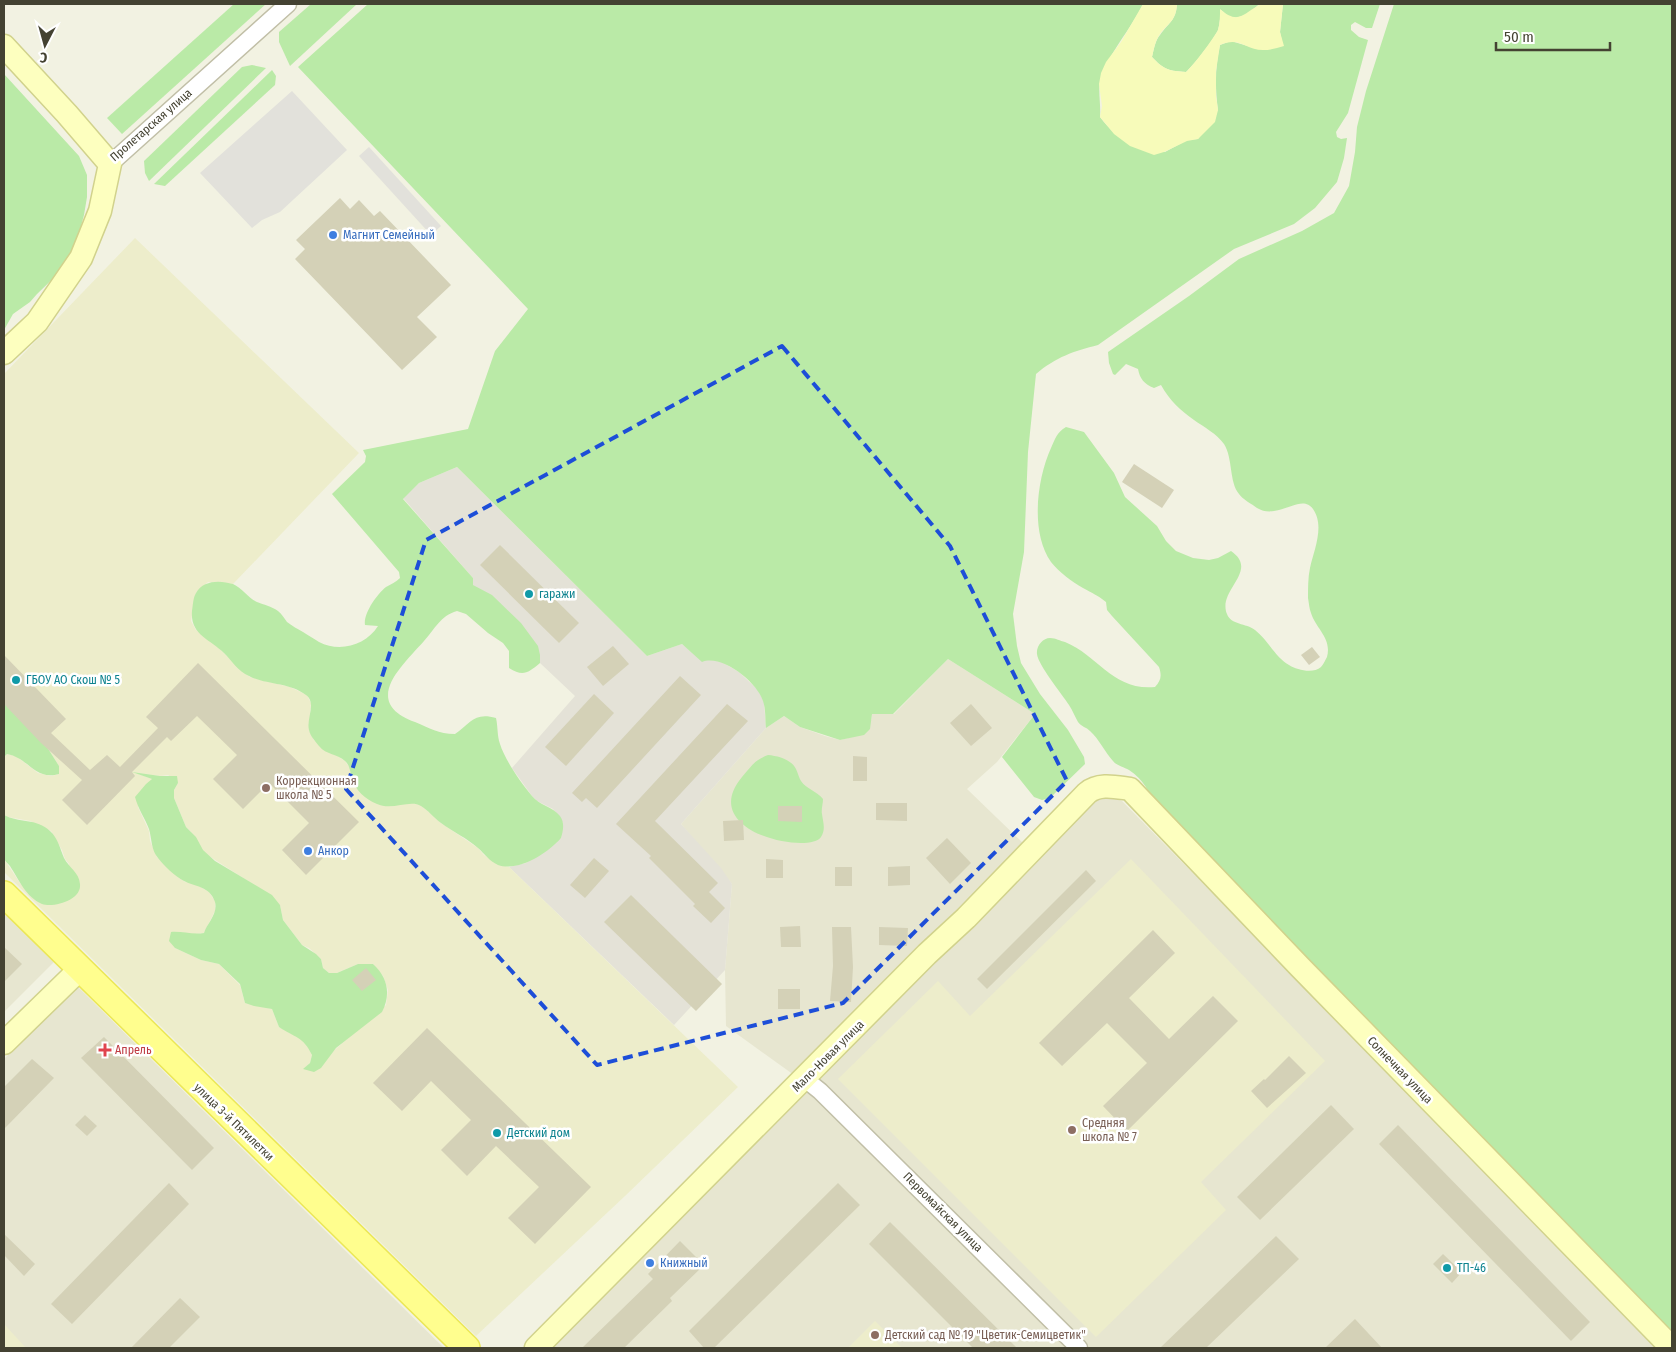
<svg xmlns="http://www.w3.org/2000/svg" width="1676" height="1352" font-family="'Fira Sans Condensed',sans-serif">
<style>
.residential{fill:#e7e6d0}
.industrial{fill:#e4e2d7}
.education{fill:#ededcb;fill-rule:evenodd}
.green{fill:#baeaa7}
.sand{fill:#f7fbba}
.parking{fill:#e2e1db}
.building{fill:#d4d1b7}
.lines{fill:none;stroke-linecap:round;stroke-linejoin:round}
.street-casing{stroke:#c1bfa7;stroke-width:19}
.secondary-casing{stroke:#d1d28c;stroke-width:25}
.primary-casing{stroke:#ebe757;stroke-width:28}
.street{stroke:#fff;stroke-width:16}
.secondary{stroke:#fdffbf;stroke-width:22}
.primary{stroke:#fffe8e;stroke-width:25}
.marked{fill:none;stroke:#1d4ed8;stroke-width:4;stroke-dasharray:10 6;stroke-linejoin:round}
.shop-dot{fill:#3f7fe0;stroke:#fff;stroke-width:2}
.culture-dot{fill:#0f9aa8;stroke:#fff;stroke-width:2}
.education-dot{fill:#8d6e63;stroke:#fff;stroke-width:2}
.health-dot{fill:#e0444e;stroke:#fff;stroke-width:2}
.labels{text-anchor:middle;stroke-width:5;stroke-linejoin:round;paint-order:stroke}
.street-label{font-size:12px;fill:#444232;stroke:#fff}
.shop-label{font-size:12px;fill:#366cbe;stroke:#fff;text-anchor:start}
.culture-label{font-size:12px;fill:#0d838f;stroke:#fff;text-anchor:start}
.education-label{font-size:12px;fill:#785e54;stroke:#fff;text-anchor:start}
.health-label{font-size:12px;fill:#be3a42;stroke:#fff;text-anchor:start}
</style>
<rect width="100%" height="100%" fill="#f2f2e2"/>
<!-- residential -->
<g class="residential">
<path d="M 948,659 L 1035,714 L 997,762 L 967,789 L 1024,844 L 794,1075 L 726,1026 L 725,970 L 732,884 L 681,824 L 766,728 L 784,716 L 800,727 L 825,736 L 840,740 L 848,738 L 871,721 L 872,714 L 894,714 Z"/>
<path d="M 1107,795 L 1122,801 L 1659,1348 L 542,1348 L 1092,802 Z"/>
<path d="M 4,909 L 56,960 L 4,1012 Z"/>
<path d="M 77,986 L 444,1348 L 4,1348 L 4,1059 Z"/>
</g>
<!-- industrial -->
<path class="industrial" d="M 457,467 L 647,656 L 682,644 L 702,661 L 708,659 L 720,661 L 739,672 L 758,690 L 764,702 L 766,728 L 681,824 L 721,868 L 732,884 L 725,970 L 674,1025 L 509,867 L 526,863 L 561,838 L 563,823 L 553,809 L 537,801 L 532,796 L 512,768 L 575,696 L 540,663 L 473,585 L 473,578 L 403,498 L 419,483 Z"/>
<!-- education -->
<g class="education">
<path d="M 135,238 L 359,453 L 233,584 L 208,582 L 196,593 L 191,621 L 196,630 L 217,646 L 243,672 L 250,677 L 290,687 L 307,695 L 311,703 L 309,730 L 314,740 L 345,761 L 350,768 L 352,777 L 404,804 L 412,803 L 421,805 L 441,823 L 478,848 L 484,855 L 499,865 L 509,867 L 738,1087 L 625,1196 L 476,1336 L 4,872 L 4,859 L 20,883 L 32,897 L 36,900 L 50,905 L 58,903 L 69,864 L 65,859 L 62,850 L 51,831 L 30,821 L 8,817 L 4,815 L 4,757 L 7,754 L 16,756 L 38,773 L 51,776 L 59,774 L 59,766 L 47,747 L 4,699 L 4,374 ZM 136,773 L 160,776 L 168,775 L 178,783 L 174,790 L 174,798 L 186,827 L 191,832 L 202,851 L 209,856 L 257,887 L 280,905 L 283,920 L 302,945 L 309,948 L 321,959 L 323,968 L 329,973 L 337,973 L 358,964 L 373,964 L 383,976 L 388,990 L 386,1005 L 330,1054 L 304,1069 L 310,1063 L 312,1055 L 308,1047 L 303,1040 L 279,1027 L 272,1009 L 245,1003 L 240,985 L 219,964 L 201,960 L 175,948 L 178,932 L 188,935 L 204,933 L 215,911 L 215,901 L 209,892 L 194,883 L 185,882 L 178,877 L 157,857 L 150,841 L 149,831 L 138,807 L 152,779 Z"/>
<path d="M 1131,859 L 1325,1061 L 1201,1182 L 1226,1210 L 1096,1337 L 838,1079 L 938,981 L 970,1016 Z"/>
<path d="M 875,1321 L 902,1348 L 848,1348 Z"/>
<path d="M 4,1324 L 26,1348 L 4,1348 Z"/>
</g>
<!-- green -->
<g class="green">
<path d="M 234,4 L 266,4 L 122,134 L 107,118 Z"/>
<path d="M 311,4 L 357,4 L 290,66 L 279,42 L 279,32 Z"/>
<path d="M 368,4 L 1143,4 C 1130,31 1108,53 1100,82 C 1098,91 1101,106 1100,117 C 1119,143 1135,143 1165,152 L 1187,140 L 1198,139 L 1218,110 C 1215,88 1215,67 1220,45 L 1231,41 L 1251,47 L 1283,46 L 1280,32 L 1283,4 L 1380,4 L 1372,28 L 1366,28 L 1355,22 L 1351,25 L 1351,30 L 1359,37 L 1368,40 L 1348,113 L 1336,132 L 1337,137 L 1341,139 L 1347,138 L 1344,158 L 1337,182 L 1315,208 L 1294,224 L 1234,249 L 1098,345 C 1074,351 1056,357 1036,374 L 1028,452 L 1024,552 L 1013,614 L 1017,646 L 1021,663 L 1040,694 L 1068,730 L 1084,757 L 1085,764 L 1050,798 L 1042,800 L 1034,797 L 1002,757 L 1035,714 L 948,659 L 893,714 L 872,714 L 870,729 L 864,735 L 840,740 L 800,727 L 784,716 L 766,728 C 765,720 766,709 763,701 C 757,682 722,654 702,662 L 682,644 L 647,656 L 457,467 L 419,483 L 403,499 L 473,578 L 473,585 L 492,595 L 521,623 L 538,646 L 540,655 L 540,663 C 528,673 523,677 509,668 L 509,651 L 503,643 L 488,633 L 466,614 L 457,611 C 440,616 435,629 424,641 C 401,667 361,702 415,722 C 430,728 438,734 455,734 C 471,723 474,712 496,718 C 498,727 497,735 500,744 C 505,760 521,783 532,796 C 539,805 553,807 560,816 C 565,823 563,831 561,838 C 548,853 519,872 498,865 C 489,861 485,854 478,848 C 467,838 453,832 441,823 C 434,818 428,810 421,806 C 410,799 392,811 377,804 C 365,799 355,790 352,778 C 350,772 350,765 345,761 C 338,754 326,755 319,746 C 316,742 310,736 309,730 C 306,719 317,703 306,695 C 289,682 266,685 249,676 C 238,671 232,661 224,653 C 210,639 190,635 192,611 C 193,605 193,598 196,593 C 203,580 220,580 233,584 C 242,588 248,598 257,602 C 264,605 271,606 278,611 C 282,614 284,618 287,622 C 292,626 298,629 303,632 C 308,635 314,639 319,642 C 340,653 366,645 378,626 L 365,625 C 363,614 377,594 386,587 C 391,584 396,582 400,578 L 399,572 L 332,494 L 365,462 L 366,456 L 363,450 L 468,429 L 495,351 L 528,309 L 298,67 Z"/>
<path d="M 1177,4 L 1259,4 C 1253,11 1241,20 1230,17 C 1227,16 1224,12 1221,10 C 1220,17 1220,23 1218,30 C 1214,39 1194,65 1186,72 C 1170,71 1164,70 1152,57 C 1154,49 1155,41 1160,35 C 1169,22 1176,21 1177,4 Z"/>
<path d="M 1394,4 L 1672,4 L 1672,1337 L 1155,807 C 1149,791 1144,780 1129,770 C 1124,767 1117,766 1113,761 C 1105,752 1099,739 1090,731 C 1086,727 1082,727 1078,722 C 1075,717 1073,711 1069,705 C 1062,694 1038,665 1037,654 C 1036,646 1043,638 1050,638 C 1056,638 1060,641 1065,642 C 1099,656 1113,691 1155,687 C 1161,680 1162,676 1159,667 L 1112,616 L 1107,610 L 1106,602 C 1099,596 1092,593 1083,588 C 1072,582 1059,572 1051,562 C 1030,532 1037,479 1051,448 C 1055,439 1057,432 1066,427 L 1084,432 L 1114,473 L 1125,497 L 1157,526 L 1166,541 L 1176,551 L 1193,558 L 1209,560 L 1218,558 L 1231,551 C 1260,571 1217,590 1227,614 C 1231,625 1246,623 1255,630 C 1268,640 1275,657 1289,665 C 1297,670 1313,674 1321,667 C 1324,664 1325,660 1327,657 C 1332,638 1316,629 1311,613 C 1309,608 1309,603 1308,598 C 1308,588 1308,577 1310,568 C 1314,550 1325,526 1313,509 C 1301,492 1278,521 1257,508 C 1252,504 1242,499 1239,494 C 1229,482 1233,458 1224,444 C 1217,434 1204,427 1194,420 C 1180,410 1170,401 1161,385 L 1154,388 C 1144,384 1140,379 1138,369 L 1126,364 L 1115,375 L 1113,374 L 1109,363 L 1108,352 L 1189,296 L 1239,259 L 1302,231 L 1334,213 L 1349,186 L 1355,152 L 1357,127 L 1366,91 Z"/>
<path d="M 252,65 L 266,68 L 149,181 L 145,173 L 144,161 L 242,67 Z"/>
<path d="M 272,70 L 276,76 L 275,85 L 165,186 L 154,184 Z"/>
<path d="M 4,74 L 79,156 L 87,175 L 87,197 L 84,215 L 79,234 L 66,266 L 37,294 L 30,302 L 13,314 L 4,330 Z"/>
<path d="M 4,699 L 47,747 L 59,766 L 59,774 C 35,781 29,758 7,754 L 4,757 Z"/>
<path d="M 768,755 C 778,756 791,759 796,769 C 798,773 799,778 801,781 C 806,789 817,791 823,799 C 823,804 821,810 822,814 C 823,822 826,829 821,837 C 809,855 696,832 742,777 C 752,766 753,761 768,755 Z"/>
<path d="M 132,772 L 160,776 L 177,776 L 178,783 L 174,790 L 174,798 L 186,827 L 196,837 L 203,850 L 215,861 L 272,895 L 280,905 L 283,920 L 302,945 L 316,954 L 321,959 L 323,968 L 329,973 L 337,973 L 358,964 L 373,964 C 388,977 391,995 382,1012 L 336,1048 L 321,1068 L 314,1072 L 303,1069 L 310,1063 L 312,1055 C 303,1036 295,1038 279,1027 L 272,1009 L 254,1006 L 245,1003 L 240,984 L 219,964 L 201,960 L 175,948 L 169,941 L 171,932 C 182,931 192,935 204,933 C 207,923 218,914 215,902 C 210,886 195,887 184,881 C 175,876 164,866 158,858 C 151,850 152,839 149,829 C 145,818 138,809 135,797 L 146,784 L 152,779 Z"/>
<path d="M 4,815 C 18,823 37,818 50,831 C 58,838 60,849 64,858 C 69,868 79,872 80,884 C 82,900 54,908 42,904 C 26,897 19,880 10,866 C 8,863 4,861 4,857 C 1,844 4,828 4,815 Z"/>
</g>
<!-- sand -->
<path class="sand" d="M 1143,4 L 1177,4 C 1176,21 1169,22 1160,34 C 1155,41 1154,49 1152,57 C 1164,70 1170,71 1186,72 C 1193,66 1214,38 1218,30 C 1220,23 1220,16 1220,9 C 1238,25 1243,14 1259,5 C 1264,2 1276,4 1283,4 L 1280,32 L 1284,46 C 1277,48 1271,50 1263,50 C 1245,50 1240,36 1220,45 L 1216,71 L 1216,96 L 1218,110 L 1215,122 L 1198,139 L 1187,141 L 1164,152 L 1154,155 L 1130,146 L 1114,134 L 1100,117 L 1102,106 L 1099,84 L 1101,73 L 1106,62 L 1121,42 Z"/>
<!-- parking -->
<g class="parking">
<path d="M 292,91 L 347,150 L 280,212 L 262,220 L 252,228 L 200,173 Z"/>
<path d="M 369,147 L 441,226 L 431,235 L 359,156 Z"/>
</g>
<!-- building -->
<g class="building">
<path d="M 340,198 L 350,209 L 359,200 L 374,216 L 380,211 L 451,285 L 417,317 L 437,337 L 402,370 L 295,259 L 305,249 L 296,240 Z"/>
<path d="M 1134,464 L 1174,490 L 1162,508 L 1122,482 Z"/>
<path d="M 500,545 L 579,623 L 559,643 L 480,565 Z"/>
<path d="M 613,646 L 629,664 L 603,686 L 587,667 Z"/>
<path d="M 1312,647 L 1320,657 L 1309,665 L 1301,655 Z"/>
<path d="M 4,655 L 66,719 L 51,733 L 90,770 L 107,755 L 120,767 L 158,728 L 146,717 L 198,663 L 359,822 L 306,875 L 282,850 L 309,823 L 269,783 L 243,809 L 213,779 L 237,755 L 197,716 L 171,741 L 167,737 L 132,772 L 135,776 L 87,825 L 62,800 L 82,780 L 41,743 L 4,704 Z"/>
<path d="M 680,676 L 701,695 L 597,808 L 586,798 L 582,802 L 572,793 Z"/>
<path d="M 594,694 L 614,713 L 566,766 L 545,747 Z"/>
<path d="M 727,704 L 748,721 L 655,821 L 718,883 L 709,892 L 725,908 L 711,923 L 693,906 L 695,904 L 649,858 L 651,856 L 616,824 Z"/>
<path d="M 971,704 L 992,728 L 971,746 L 950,723 Z"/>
<path d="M 853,756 L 867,757 L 867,781 L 853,781 Z"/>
<path d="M 876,803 L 907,803 L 907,821 L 876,820 Z"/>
<path d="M 778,806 L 802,806 L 802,822 L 778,821 Z"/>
<path d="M 743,820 L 744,840 L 724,841 L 723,821 Z"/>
<path d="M 947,838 L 971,863 L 950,884 L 926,858 Z"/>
<path d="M 594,858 L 609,871 L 585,898 L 570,885 Z"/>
<path d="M 766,859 L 783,860 L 783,878 L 766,878 Z"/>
<path d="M 910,866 L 910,885 L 888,886 L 888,867 Z"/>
<rect x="835" y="867" width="17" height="19"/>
<path d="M 1086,870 L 1096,881 L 987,989 L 977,979 Z"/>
<path d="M 631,895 L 722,984 L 696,1011 L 604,922 Z"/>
<path d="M 800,926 L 801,947 L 781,947 L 780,927 Z"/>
<path d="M 832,927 L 851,927 L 853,967 L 851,1002 L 830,1001 L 833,966 Z"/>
<path d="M 879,927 L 908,928 L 907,946 L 879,945 Z"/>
<path d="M 1153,930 L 1175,953 L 1129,998 L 1169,1039 L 1213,996 L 1238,1021 L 1127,1131 L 1103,1106 L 1147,1063 L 1107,1023 L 1062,1066 L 1039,1043 Z"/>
<path d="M 4,947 L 22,964 L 4,982 Z"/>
<path d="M 366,968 L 376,980 L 362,991 L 352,980 Z"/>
<rect x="778" y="989" width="22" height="20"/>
<path d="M 427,1028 L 591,1187 L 535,1244 L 508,1218 L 539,1187 L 496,1146 L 467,1176 L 441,1150 L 471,1120 L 431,1081 L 402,1111 L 373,1083 Z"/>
<path d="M 104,1037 L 214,1148 L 192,1170 L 81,1058 Z"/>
<path d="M 1289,1056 L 1306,1073 L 1267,1108 L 1251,1091 L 1264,1079 L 1265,1080 Z"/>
<path d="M 32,1059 L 54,1078 L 4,1129 L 4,1087 Z"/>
<path d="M 1331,1105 L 1354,1129 L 1260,1220 L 1237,1197 Z"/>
<path d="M 85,1115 L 97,1126 L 87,1136 L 75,1125 Z"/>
<path d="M 1398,1125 L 1590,1322 L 1571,1341 L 1379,1144 Z"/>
<path d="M 169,1183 L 189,1204 L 72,1324 L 51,1304 Z"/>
<path d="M 838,1183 L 860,1205 L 714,1348 L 704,1348 L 689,1331 Z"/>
<path d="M 890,1222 L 1017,1348 L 973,1348 L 869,1244 Z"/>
<path d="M 4,1234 L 35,1264 L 24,1276 L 4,1255 Z"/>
<path d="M 1276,1236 L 1299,1259 L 1206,1348 L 1160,1348 Z"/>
<path d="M 680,1241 L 704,1265 L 670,1298 L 672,1301 L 624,1348 L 582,1348 L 653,1279 L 648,1274 Z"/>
<path d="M 1443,1254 L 1462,1272 L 1452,1283 L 1433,1264 Z"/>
<path d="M 180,1298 L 200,1317 L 169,1348 L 131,1348 Z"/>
<path d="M 1355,1319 L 1382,1348 L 1325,1348 Z"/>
</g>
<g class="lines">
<defs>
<g id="street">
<path d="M 110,164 L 288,4"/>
<path d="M 805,1079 L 820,1091 L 1079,1348"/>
</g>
<g id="secondary">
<path d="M 4,46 L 67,114 L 110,164 L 100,211 L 81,258 L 37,322 L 4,353"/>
<path d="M 4,1043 L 79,970"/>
<path d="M 536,1348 L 927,954 L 966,918 L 1087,793 C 1099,783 1115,787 1130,789 L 1300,967 L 1672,1348"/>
</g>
<path id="primary" d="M 4,894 L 467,1348"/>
</defs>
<!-- street casing -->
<use href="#street" class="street-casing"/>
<!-- secondary casing -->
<use href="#secondary" class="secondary-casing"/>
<!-- primary casing -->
<use href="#primary" class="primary-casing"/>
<!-- street -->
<use href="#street" class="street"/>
<!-- secondary -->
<use href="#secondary" class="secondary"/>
<!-- primary -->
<use href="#primary" class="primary"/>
</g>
<!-- marked area -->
<path class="marked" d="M 782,346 L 950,546 L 1067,781 L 843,1003 L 597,1065 L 346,789 L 426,540 Z"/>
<!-- markers -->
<g class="shop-dot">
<circle cx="333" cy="235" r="5"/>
<circle cx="308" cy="851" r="5"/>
<circle cx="650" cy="1263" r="5"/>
</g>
<g class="culture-dot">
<circle cx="529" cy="594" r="5"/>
<circle cx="16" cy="680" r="5"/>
<circle cx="497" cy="1133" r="5"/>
<circle cx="1447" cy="1268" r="5"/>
</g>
<g class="education-dot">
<circle cx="266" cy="788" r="5"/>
<circle cx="1072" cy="1130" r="5"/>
<circle cx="875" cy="1335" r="5"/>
</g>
<path class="health-dot" d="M102.5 1042.5h5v5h5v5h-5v5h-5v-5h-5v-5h5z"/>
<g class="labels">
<!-- street labels -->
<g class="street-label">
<text transform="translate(151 125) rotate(-41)" y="4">Пролетарская улица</text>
<text transform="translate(828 1056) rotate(-45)" y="4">Мало-Новая улица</text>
<text transform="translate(1400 1070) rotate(46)" y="4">Солнечная улица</text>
<text transform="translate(234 1122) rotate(44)" y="4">улица 3-й Пятилетки</text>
<text transform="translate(943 1212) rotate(45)" y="4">Первомайская улица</text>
</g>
<!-- shop labels -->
<g class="shop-label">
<text x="343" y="239">Магнит Семейный</text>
<text x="318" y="855">Анкор</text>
<text x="660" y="1267">Книжный</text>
</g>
<!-- culture labels -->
<g class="culture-label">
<text x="539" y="598">гаражи</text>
<text x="26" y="684">ГБОУ АО Скош № 5</text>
<text x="507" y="1137">Детский дом</text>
<text x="1457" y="1272">ТП-46</text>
</g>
<!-- education labels -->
<g class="education-label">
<text x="276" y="785">Коррекционная<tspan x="276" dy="14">школа № 5</tspan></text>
<text x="1082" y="1127">Средняя<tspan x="1082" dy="14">школа № 7</tspan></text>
<text x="885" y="1339">Детский сад № 19 "Цветик-Семицветик"</text>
</g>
<!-- health labels -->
<g class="health-label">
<text x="115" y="1054">Апрель</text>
</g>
</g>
<!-- border -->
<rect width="1676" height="1352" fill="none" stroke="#444232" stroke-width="10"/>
<!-- north arrow -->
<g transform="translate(45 45) rotate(186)" stroke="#ffffff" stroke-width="4" paint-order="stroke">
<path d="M0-4L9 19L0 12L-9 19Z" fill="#444232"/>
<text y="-8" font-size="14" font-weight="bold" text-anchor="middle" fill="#444232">С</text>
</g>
<!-- scale -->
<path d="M1496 42v8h114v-8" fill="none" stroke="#444232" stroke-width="2.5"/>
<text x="1504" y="42" font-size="15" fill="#444232" stroke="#ffffff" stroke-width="4" paint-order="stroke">50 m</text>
</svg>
